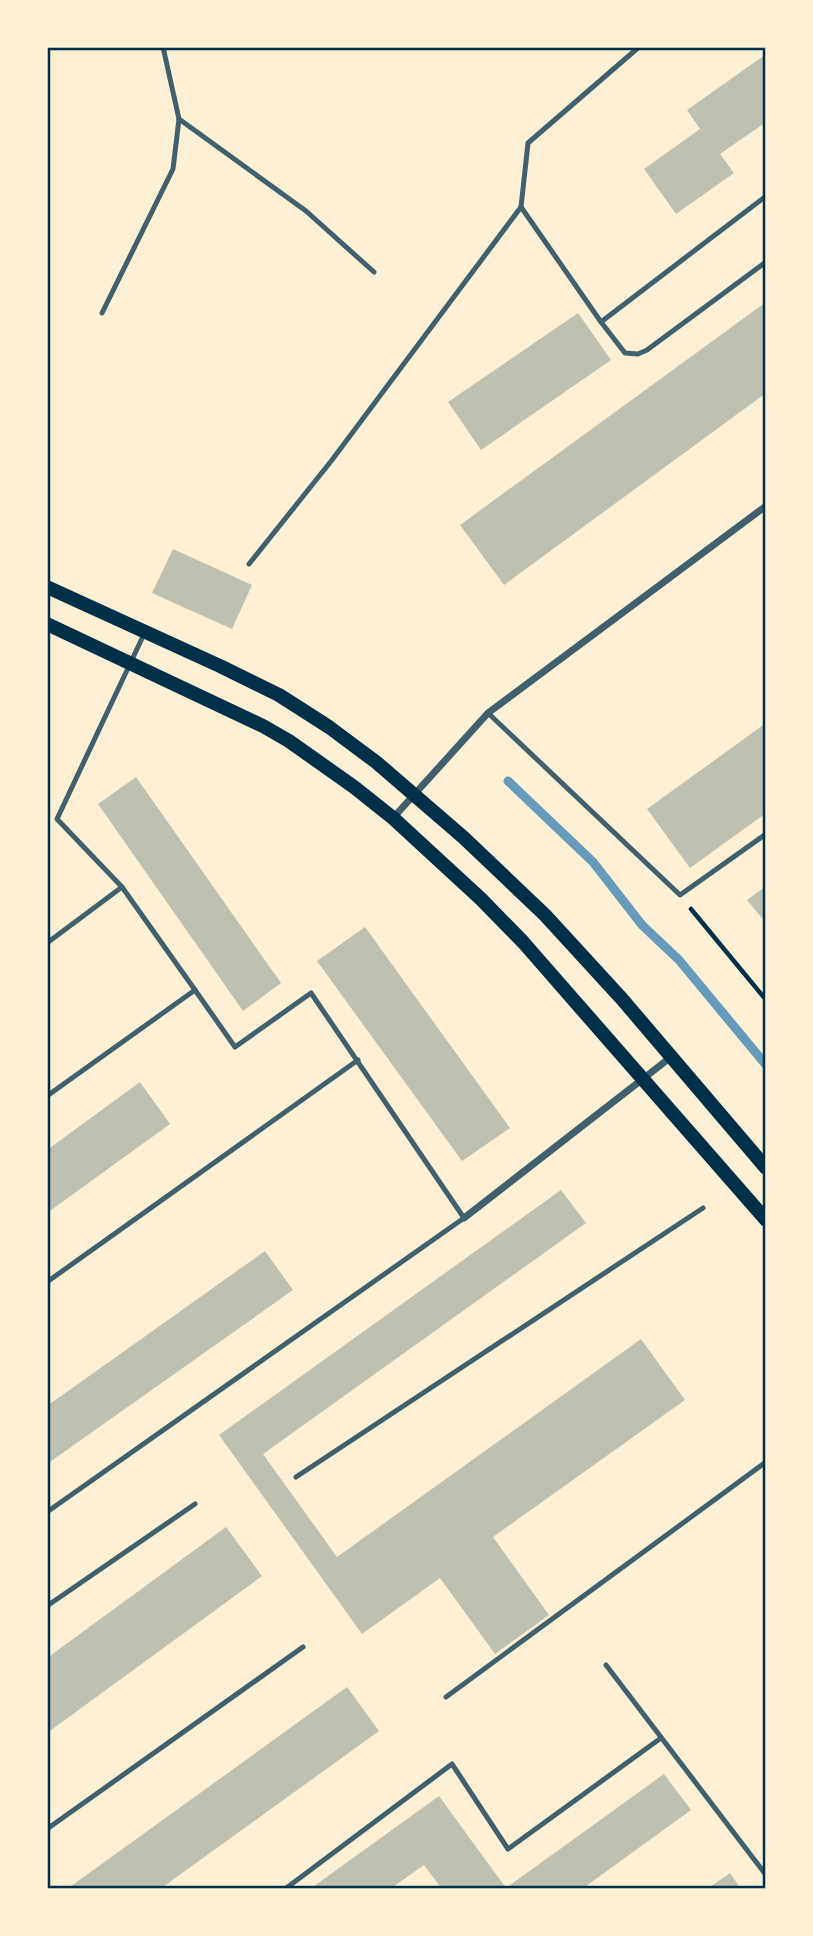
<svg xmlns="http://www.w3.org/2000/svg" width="813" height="1936" font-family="Overpass,sans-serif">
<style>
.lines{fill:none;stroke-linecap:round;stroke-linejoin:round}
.stream{stroke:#669bbc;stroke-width:9}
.building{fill:#bec0b2}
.path{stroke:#003049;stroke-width:4.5}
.service{stroke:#3f606c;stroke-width:5}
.minor{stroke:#3f606c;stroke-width:7}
.secondary{stroke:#003049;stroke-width:14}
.neatline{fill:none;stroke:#003049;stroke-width:2.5}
</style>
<rect width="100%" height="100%" fill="#fdf0d5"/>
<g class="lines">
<!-- stream -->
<path class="stream" d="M 508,781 L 593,862 L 642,925 L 679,960 L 766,1065"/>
</g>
<!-- building -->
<g class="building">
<path d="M 766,54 L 766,122 L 720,154 L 734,173 L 676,214 L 644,169 L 700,129 L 687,110 Z"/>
<path d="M 766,302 L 766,393 L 504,585 L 460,525 Z"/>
<path d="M 578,313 L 611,360 L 481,450 L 448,402 Z"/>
<path d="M 173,549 L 252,585 L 232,629 L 152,593 Z"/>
<path d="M 766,723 L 766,813 L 690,868 L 647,809 Z"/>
<path d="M 136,777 L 281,983 L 243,1011 L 98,804 Z"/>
<path d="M 766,886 L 766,923 L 747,900 Z"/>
<path d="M 365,927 L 510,1128 L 462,1161 L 317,961 Z"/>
<path d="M 140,1082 L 170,1124 L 47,1213 L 47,1150 Z"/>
<path d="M 561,1190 L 586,1223 L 263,1454 L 337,1557 L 641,1339 L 685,1400 L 493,1537 L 549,1615 L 495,1654 L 440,1578 L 362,1634 L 219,1435 Z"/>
<path d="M 265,1251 L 293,1290 L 47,1464 L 47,1406 Z"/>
<path d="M 226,1527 L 262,1576 L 47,1733 L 47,1658 Z"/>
<path d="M 347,1687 L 379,1731 L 160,1889 L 67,1889 Z"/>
<path d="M 664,1774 L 691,1810 L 582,1889 L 442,1889 L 424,1865 L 390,1889 L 310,1889 L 439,1796 L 506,1888 Z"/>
<path d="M 730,1873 L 741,1889 L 707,1889 Z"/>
</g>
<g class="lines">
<!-- path -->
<path class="path" d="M 691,909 L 766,1000"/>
<!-- service -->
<g class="service">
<path d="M 179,119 L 306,211 L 374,272"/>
<path d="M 521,207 L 601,322 L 625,353 L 638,354 L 647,350 L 766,262"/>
<path d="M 102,313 L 173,169 L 179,119 L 163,47"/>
<path d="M 601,322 L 766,196"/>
<path d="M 249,564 L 332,460 L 521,207 L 528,143 L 639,47"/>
<path d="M 488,713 L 680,895 L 766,834"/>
<path d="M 47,943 L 122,887"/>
<path d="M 47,1096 L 195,990 L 122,887 L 57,819 L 145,632"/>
<path d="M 47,1282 L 358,1060"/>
<path d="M 296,1477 L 703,1208"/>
<path d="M 47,1512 L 464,1218 L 311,993 L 235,1047 L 195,990"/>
<path d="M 47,1606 L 195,1504"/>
<path d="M 606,1665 L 766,1875"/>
<path d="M 446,1697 L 766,1462"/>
<path d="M 47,1829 L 303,1647"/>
<path d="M 285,1889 L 452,1764 L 508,1849 L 661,1738"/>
</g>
<!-- minor -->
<g class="minor">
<path d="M 393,818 L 488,713 L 766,506"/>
<path d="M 464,1218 L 671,1057"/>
</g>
<!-- secondary -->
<g class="secondary">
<path d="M 47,587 L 220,666 L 279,695 L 329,727 L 376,762 L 463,837 L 545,915 L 622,999 L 766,1168"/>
<path d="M 47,624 L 263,726 L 289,741 L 354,787 L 393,818 L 481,899 L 523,942 L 766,1220"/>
</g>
</g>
<!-- border -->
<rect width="813" height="1936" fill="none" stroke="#fdf0d5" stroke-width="98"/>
<rect x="49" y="49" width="715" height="1838" class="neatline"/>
</svg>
